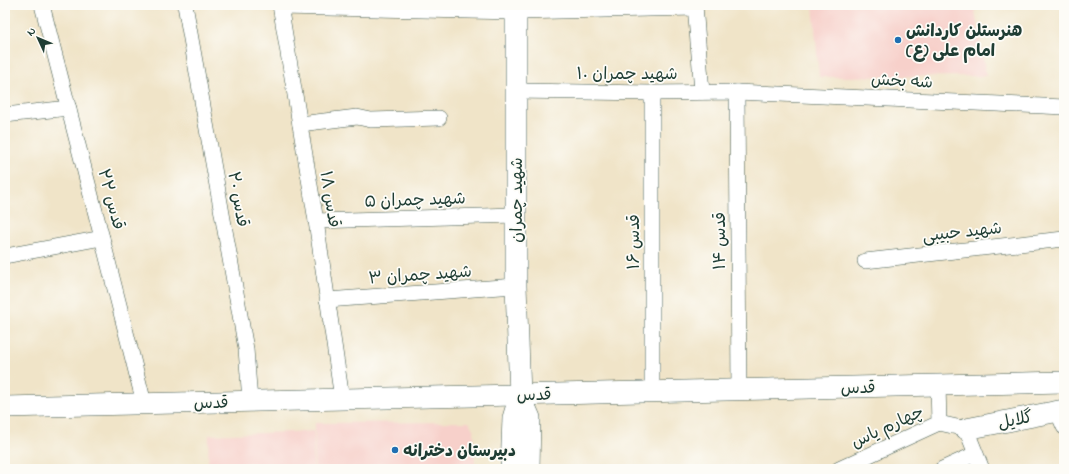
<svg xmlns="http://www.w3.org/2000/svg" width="1069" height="474" font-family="'Indie Flower','Playpen Sans Arabic',sans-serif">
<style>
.built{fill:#f7d0ca}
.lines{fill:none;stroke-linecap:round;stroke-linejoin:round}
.street-casing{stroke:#3e564a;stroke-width:16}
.secondary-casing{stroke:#3e564a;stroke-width:22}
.street{stroke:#fff;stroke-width:15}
.secondary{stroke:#fff;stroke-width:21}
.poi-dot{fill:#1f6fb2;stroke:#fdfcf7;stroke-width:1.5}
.labels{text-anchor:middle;stroke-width:3.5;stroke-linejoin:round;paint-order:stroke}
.poi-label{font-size:17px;font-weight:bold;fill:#1f3d34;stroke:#fdfcf7;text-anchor:start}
.street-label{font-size:17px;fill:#1f3d34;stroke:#fdfcf7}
</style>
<rect width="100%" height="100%" fill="#fdfcf7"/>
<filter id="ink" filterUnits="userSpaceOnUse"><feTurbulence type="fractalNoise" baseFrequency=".025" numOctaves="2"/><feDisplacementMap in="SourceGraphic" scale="8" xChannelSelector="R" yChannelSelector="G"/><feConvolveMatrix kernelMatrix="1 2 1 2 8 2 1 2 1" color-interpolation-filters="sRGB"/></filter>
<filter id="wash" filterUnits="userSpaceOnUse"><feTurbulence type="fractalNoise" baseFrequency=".012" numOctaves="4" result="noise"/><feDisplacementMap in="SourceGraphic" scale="16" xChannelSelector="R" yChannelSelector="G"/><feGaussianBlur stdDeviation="0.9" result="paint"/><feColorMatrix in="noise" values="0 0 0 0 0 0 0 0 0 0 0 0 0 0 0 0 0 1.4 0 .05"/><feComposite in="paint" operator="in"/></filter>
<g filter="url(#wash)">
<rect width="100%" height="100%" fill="#f0e4c8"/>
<!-- built -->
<g class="built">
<path d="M 813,5 L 974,5 L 986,76 L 819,77 Z"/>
<path d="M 469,422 L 474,431 L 475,469 L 314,469 L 315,423 Z"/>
<path d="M 314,431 L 313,469 L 208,469 L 209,435 Z"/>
</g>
</g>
<g filter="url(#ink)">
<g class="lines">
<defs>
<g id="street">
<path d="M 42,5 L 102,238 L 144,403"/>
<path d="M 185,5 L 246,349 L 250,401"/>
<path d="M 280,5 L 316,221 L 342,399"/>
<path d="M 695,5 L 702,92"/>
<path d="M 281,7 L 516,12 L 694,8"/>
<path d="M 516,91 L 652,93 L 737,92 L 1064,107"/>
<path d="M 737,92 L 739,390"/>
<path d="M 5,115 L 69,108"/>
<path d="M 300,124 L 357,117 L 371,120 L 439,118"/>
<path d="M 316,221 L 516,215"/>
<path d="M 5,256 L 102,238"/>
<path d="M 865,261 L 1064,239"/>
<path d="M 327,300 L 516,286"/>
<path d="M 652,392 L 652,93"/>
<path d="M 1057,411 L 1064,427"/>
<path d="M 939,423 L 966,429 L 982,469"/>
<path d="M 839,469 L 939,423 L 938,385"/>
<path d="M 942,469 L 975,454"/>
</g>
<g id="secondary">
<path d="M 520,395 L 530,418 L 529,469"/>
<path d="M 5,407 L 1064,382"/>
<path d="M 966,429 L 1064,410"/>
<path d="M 511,469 L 513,418 L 520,395 L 516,286 L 516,5"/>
</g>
</defs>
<!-- street casing -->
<use href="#street" class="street-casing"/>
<!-- secondary casing -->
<use href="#secondary" class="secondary-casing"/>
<!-- street -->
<use href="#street" class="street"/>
<!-- secondary -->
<use href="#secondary" class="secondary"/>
</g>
</g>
<!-- markers -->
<g class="poi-dot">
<circle cx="898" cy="40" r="4"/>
<circle cx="395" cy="450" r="4"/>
</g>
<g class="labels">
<!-- poi labels -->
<g class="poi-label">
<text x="906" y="36">هنرستلن کاردانش<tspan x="906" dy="20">امام علی (ع)</tspan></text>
<text x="403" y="456">دبیرستان دخترانه</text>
</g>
<!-- street labels -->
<g class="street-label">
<text x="627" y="79">شهید چمران ۱۰</text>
<text transform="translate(902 80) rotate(3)" y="6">شه بخش</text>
<text transform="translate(112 199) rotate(75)" y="6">قدس ۲۲</text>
<text transform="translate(239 199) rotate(80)" y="6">قدس ۲۰</text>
<text transform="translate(331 199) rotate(81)" y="6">قدس ۱۸</text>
<text transform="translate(415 199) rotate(-2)" y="6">شهید چمران ۵</text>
<text transform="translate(516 200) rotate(-90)" y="6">شهید چمران</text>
<text transform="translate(962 231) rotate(-6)" y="6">شهید حبیبی</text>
<text transform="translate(719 241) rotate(-90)" y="6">قدس ۱۴</text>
<text transform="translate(633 242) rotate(-90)" y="6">قدس ۱۶</text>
<text transform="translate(420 274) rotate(-4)" y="6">شهید چمران ۳</text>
<text transform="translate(858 387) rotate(-1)" y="6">قدس</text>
<text transform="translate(534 394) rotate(-1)" y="6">قدس</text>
<text transform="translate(211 402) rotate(-1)" y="6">قدس</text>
<text transform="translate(1015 419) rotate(-11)" y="6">گلایل</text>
<text transform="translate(887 426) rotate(-25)" y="6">چهارم یاس</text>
</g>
</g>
<!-- margin -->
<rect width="1069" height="474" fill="none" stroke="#fdfcf7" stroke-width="20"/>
<!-- north arrow -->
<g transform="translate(38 38) rotate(314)" stroke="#fdfcf7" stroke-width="3" paint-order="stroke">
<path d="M0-3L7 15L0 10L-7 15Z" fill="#1f3d34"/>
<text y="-6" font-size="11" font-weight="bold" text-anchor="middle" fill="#1f3d34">N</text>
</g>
</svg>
